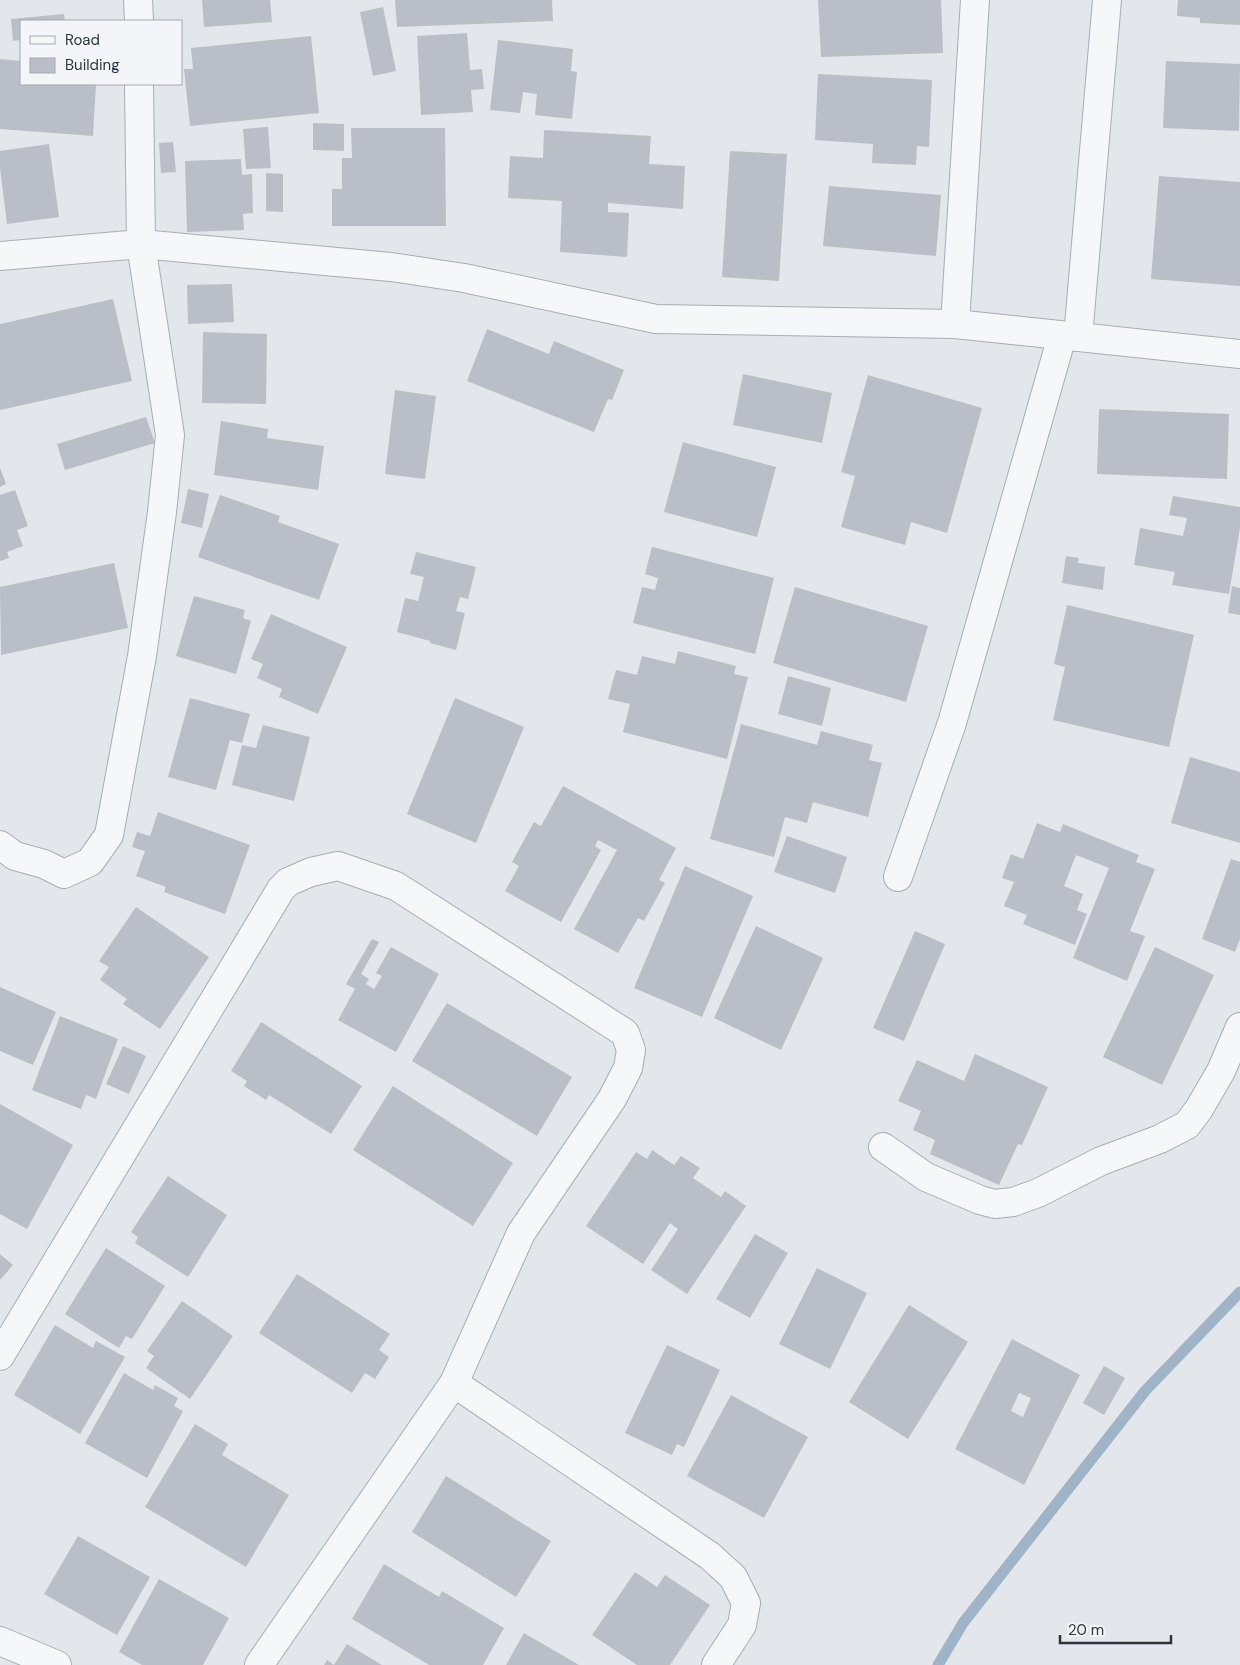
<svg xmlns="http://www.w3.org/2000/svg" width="1240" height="1665" font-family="'DM Sans',sans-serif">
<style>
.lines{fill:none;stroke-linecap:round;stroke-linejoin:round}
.stream{stroke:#a0b4c8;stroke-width:11}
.building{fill:#babfc7;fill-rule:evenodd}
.minor-casing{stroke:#a8adb4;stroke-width:30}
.minor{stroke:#f5f7f9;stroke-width:28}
</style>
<rect width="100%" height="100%" fill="#e3e6ea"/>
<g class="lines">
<!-- stream -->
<path class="stream" d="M 938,1665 L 963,1623 L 1145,1391 L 1240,1292"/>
</g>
<!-- building -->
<g class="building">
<path d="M 202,0 L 270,0 L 272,22 L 204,27 Z"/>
<path d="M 395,0 L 552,0 L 553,21 L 397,27 Z"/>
<path d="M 818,0 L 941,0 L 943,53 L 821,57 Z"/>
<path d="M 1178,0 L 1240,0 L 1240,25 L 1200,23 L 1200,18 L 1177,16 Z"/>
<path d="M 383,7 L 396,71 L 373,76 L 360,12 Z"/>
<path d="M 64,14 L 65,21 L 21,21 L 21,40 L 13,41 L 11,19 Z"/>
<path d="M 467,33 L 470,70 L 482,69 L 484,89 L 471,90 L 473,112 L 421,115 L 417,36 Z"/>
<path d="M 311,36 L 319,113 L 190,126 L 184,69 L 193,69 L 191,48 Z"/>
<path d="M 498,40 L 573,49 L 571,71 L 577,72 L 572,119 L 535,115 L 537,94 L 523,92 L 520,113 L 490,110 Z"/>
<path d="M 0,59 L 21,61 L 21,84 L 96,84 L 93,136 L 0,129 Z"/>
<path d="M 1166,61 L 1240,64 L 1239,131 L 1163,128 Z"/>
<path d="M 818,74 L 932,80 L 929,147 L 917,146 L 916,165 L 872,163 L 873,144 L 815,140 Z"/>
<path d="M 313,123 L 344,124 L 344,151 L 313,150 Z"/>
<path d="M 268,127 L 271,168 L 246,169 L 243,129 Z"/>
<path d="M 351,128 L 445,128 L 446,226 L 332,226 L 332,189 L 342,189 L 342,158 L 352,158 Z"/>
<path d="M 544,130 L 651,136 L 649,164 L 685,166 L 683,209 L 608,203 L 608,212 L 629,213 L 627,257 L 560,252 L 562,201 L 508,198 L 510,156 L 543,158 Z"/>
<path d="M 173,142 L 176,172 L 161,173 L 159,143 Z"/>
<path d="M 49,144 L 59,217 L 7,224 L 0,168 L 0,151 Z"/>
<path d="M 730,151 L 787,154 L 779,281 L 722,277 Z"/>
<path d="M 241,159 L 242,175 L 252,174 L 253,213 L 243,214 L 244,230 L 187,232 L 185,161 Z"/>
<path d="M 266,173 L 283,174 L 283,212 L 266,211 Z"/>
<path d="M 1159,176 L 1240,182 L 1240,286 L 1151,279 Z"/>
<path d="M 829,186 L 941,195 L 936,256 L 823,246 Z"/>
<path d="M 232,284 L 234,322 L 188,324 L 187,285 Z"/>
<path d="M 113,299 L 132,381 L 0,410 L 0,324 Z"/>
<path d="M 487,329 L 549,354 L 554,341 L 624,370 L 612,400 L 608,399 L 594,432 L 467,381 Z"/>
<path d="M 203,332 L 267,334 L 266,404 L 202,403 Z"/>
<path d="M 743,374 L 832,393 L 822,443 L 733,425 Z"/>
<path d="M 868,375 L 982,408 L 947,533 L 911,522 L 905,545 L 841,527 L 855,476 L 841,472 Z"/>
<path d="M 395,390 L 436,396 L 425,479 L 385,474 Z"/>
<path d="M 1099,409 L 1229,414 L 1227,479 L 1097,474 Z"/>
<path d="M 146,417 L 155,443 L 65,470 L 57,444 Z"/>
<path d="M 221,421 L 268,429 L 267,438 L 324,446 L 318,490 L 214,475 Z"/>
<path d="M 683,442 L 776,467 L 757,537 L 664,512 Z"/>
<path d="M 0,468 L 6,484 L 0,487 Z"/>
<path d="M 188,489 L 209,494 L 202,528 L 181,523 Z"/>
<path d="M 15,490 L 28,526 L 17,530 L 23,546 L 7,552 L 9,558 L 0,561 L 0,495 Z"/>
<path d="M 220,495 L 280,516 L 278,522 L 339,544 L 319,600 L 198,557 Z"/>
<path d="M 1173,496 L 1240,507 L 1240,528 L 1229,594 L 1172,585 L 1175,572 L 1134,565 L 1140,528 L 1183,536 L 1187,518 L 1169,515 Z"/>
<path d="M 652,547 L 774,578 L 755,654 L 633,623 L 642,587 L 655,590 L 658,578 L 645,574 Z"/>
<path d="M 416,552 L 476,567 L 468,599 L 460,597 L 456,611 L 465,613 L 456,650 L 430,643 L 430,641 L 397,632 L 405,598 L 418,601 L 424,577 L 410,574 Z"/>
<path d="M 1066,556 L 1079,558 L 1078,563 L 1105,567 L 1103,590 L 1062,583 Z"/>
<path d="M 114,563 L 128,628 L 1,655 L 0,587 Z"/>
<path d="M 1232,586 L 1240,588 L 1240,615 L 1228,613 Z"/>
<path d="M 795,587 L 928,626 L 906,702 L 773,663 Z"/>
<path d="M 194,596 L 245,610 L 243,618 L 251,621 L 236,674 L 176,656 Z"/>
<path d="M 1067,605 L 1194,635 L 1169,747 L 1053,720 L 1065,667 L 1054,664 Z"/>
<path d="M 271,614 L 347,647 L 318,714 L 279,697 L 282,689 L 257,678 L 263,664 L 251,659 Z"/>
<path d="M 678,651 L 736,666 L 734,674 L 748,677 L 727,759 L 623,732 L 630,704 L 608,699 L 616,670 L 637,675 L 642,656 L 675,664 Z"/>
<path d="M 788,676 L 831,688 L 822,726 L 778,714 Z"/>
<path d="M 190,698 L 250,714 L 242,743 L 230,740 L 216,790 L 168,777 Z"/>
<path d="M 455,698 L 524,727 L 476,843 L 407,814 Z"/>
<path d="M 741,724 L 817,745 L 821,731 L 873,745 L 869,760 L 882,763 L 868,817 L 813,802 L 807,823 L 785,817 L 774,857 L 710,839 Z"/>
<path d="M 263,725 L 310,737 L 294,801 L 232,785 L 242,745 L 256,748 Z"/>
<path d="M 1190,757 L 1240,772 L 1240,843 L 1171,823 Z"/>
<path d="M 563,786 L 676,848 L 659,880 L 665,883 L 644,921 L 638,918 L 618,953 L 574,929 L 617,850 L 598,840 L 595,846 L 601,850 L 561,922 L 505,891 L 519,866 L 512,862 L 534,822 L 541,826 Z"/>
<path d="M 158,812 L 250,845 L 225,914 L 164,892 L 166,887 L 136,876 L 145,851 L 132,847 L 137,832 L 150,836 Z"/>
<path d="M 1037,823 L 1060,832 L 1063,824 L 1139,855 L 1136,862 L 1155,869 L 1130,931 L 1145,936 L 1127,981 L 1073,958 L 1109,868 L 1076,855 L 1064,886 L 1083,894 L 1077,910 L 1087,914 L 1075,945 L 1023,924 L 1027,915 L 1004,906 L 1014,882 L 1002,878 L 1011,854 L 1023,859 Z"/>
<path d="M 787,836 L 847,857 L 835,893 L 774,872 Z"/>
<path d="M 1231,859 L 1240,862 L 1240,939 L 1235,952 L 1202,939 Z"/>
<path d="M 685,866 L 753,896 L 702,1017 L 634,988 Z"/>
<path d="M 136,907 L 209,957 L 160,1029 L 123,1004 L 127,999 L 100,980 L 109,967 L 99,961 Z"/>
<path d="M 756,926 L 823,958 L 781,1050 L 714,1018 Z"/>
<path d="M 915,931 L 945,944 L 904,1041 L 873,1028 Z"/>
<path d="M 372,939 L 379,942 L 361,974 L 369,979 L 366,984 L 374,989 L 382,976 L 376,973 L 391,947 L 439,974 L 396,1052 L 338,1020 L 355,989 L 346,984 Z"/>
<path d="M 1155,947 L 1214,975 L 1162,1085 L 1103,1057 Z"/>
<path d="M 0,987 L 56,1012 L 33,1065 L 0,1051 Z"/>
<path d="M 447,1003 L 572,1077 L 537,1136 L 412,1061 Z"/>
<path d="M 60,1016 L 118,1039 L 96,1099 L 86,1095 L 81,1109 L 32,1090 Z"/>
<path d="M 261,1022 L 362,1086 L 331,1134 L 269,1095 L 266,1100 L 244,1086 L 247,1081 L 231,1071 Z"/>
<path d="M 123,1046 L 146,1056 L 129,1094 L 106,1084 Z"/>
<path d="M 975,1054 L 1048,1087 L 1022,1145 L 1018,1144 L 999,1185 L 930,1154 L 935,1140 L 913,1130 L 921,1111 L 898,1101 L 917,1060 L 964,1081 Z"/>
<path d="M 393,1086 L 513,1163 L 473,1226 L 353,1150 Z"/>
<path d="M 0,1104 L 73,1145 L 27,1229 L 0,1214 Z"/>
<path d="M 652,1150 L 674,1165 L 681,1156 L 700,1168 L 693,1178 L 721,1197 L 725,1191 L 746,1206 L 687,1294 L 651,1270 L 678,1229 L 670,1223 L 643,1264 L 586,1226 L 636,1152 L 647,1159 Z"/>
<path d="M 168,1176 L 227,1215 L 188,1277 L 135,1243 L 138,1237 L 131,1232 Z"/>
<path d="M 755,1234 L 788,1253 L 750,1318 L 716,1299 Z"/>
<path d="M 106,1248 L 165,1286 L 132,1339 L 126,1336 L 119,1348 L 65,1314 Z"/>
<path d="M 0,1254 L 13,1265 L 0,1280 Z"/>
<path d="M 817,1268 L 867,1293 L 830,1369 L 779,1344 Z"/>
<path d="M 297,1274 L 390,1334 L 379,1350 L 389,1357 L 375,1379 L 365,1373 L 352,1393 L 259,1333 Z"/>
<path d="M 182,1301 L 233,1336 L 190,1399 L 146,1368 L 154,1356 L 147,1351 Z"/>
<path d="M 909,1305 L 968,1342 L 908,1439 L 849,1402 Z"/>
<path d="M 55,1325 L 93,1348 L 96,1341 L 125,1357 L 80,1434 L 14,1395 Z"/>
<path d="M 1012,1339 L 1080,1375 L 1024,1485 L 955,1449 ZM 1019,1393 L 1031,1398 L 1023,1417 L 1011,1411 Z"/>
<path d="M 667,1345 L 720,1370 L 684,1447 L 677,1444 L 672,1455 L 625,1433 Z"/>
<path d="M 1104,1366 L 1125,1378 L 1104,1415 L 1083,1403 Z"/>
<path d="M 124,1373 L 153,1390 L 155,1385 L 178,1398 L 174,1406 L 183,1411 L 147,1478 L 85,1443 Z"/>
<path d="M 731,1395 L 808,1437 L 764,1518 L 687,1476 Z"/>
<path d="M 195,1424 L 228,1444 L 222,1455 L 289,1495 L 246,1567 L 145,1507 Z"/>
<path d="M 446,1476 L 551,1541 L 516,1597 L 412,1532 Z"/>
<path d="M 78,1536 L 150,1577 L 117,1635 L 44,1594 Z"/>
<path d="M 384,1564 L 439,1597 L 442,1591 L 504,1628 L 483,1665 L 429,1665 L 352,1619 Z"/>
<path d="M 635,1572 L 657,1587 L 665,1575 L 710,1605 L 670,1665 L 637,1665 L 592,1635 Z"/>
<path d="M 159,1579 L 229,1618 L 203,1665 L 142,1665 L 119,1652 Z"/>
<path d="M 524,1633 L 579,1665 L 506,1665 Z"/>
<path d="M 347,1644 L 382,1665 L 324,1665 L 327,1660 L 334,1665 Z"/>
</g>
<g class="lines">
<defs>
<g id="minor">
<path d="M 138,0 L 139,21"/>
<path d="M 0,256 L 141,244 L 391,267 L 464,278 L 656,319 L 955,324 L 1240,354"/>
<path d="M 955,324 L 975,0"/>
<path d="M 1078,337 L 1107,0"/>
<path d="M 0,845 L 15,856 L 44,864 L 64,874 L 90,862 L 109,835 L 142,656 L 162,512 L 170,435 L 141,244 L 139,84"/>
<path d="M 898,877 L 952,723 L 1062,336"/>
<path d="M 883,1147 L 926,1177 L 980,1200 L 995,1204 L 1013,1202 L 1038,1193 L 1101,1161 L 1160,1139 L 1187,1125 L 1199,1109 L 1221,1071 L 1240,1027"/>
<path d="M 0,1356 L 281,889 L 288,882 L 311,872 L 338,866 L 396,886 L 625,1033 L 631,1050 L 628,1068 L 612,1099 L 521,1233 L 454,1383 L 259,1665"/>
<path d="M 454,1383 L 710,1556 L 733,1577 L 746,1603 L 742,1625 L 716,1665"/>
<path d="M 0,1641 L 57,1665"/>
</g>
</defs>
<!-- minor casing -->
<use href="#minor" class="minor-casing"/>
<!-- minor -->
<use href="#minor" class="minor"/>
</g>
<!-- legend -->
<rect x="20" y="20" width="162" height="65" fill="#f3f5f8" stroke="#a3a8af"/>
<rect x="30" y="36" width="25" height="8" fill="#f5f7f9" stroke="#a3a8af"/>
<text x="65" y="45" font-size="15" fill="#2c3441">Road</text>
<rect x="30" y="58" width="25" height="15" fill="#babfc7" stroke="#a3a8af"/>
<text x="65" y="70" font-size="15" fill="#2c3441">Building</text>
<!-- scale -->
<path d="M1060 1635v8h111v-8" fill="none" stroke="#2c3441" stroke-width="2.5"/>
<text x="1068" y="1635" font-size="15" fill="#2c3441" stroke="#f3f5f8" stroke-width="4" paint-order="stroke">20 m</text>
</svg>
